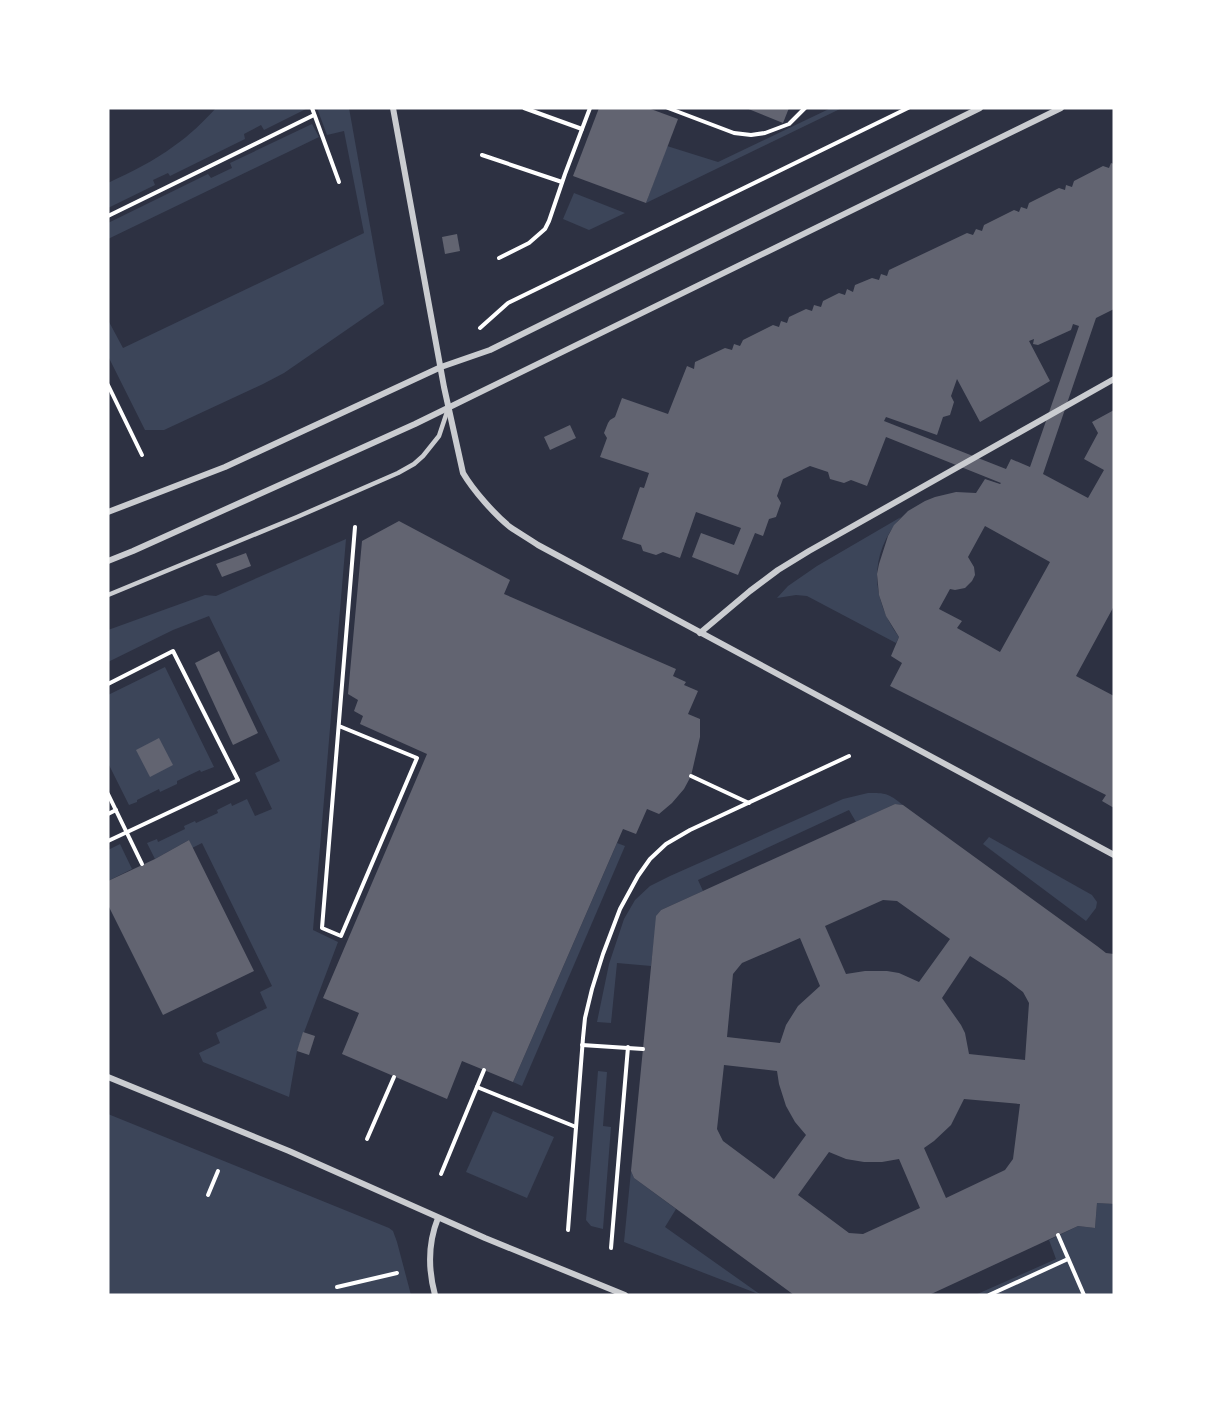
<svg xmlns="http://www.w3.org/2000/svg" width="1222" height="1403" font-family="Arial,sans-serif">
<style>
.green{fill:#3c4559}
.building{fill:#626471;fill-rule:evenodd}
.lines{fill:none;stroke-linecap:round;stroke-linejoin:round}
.path{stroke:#fff;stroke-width:4}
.service{stroke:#caccd0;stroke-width:4.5}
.minor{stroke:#caccd0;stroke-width:6}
</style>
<rect width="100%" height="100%" fill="#2d3142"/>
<!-- green -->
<g class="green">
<path d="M 216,108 L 306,109 L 264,130 L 261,125 L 244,134 L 245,139 L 170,176 L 168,173 L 153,180 L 155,185 L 108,208 L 108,183 C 131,172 154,161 174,146 C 190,135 203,122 216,108 Z"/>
<path d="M 317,108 L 349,108 L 384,304 L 284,373 L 263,384 L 164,430 L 145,430 L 108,356 L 108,320 L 123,348 L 364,233 L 344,131 L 327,135 Z"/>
<path d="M 831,108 L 842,108 L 646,203 L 667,146 L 718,162 Z"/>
<path d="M 312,124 L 319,137 L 108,239 L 108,223 L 208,174 L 211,178 L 232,168 L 230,163 Z"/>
<path d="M 574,193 L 625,213 L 589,230 L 563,219 Z"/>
<path d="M 901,517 C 868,555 871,598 899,637 L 896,643 L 807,596 L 796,595 L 777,598 L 788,586 L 817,566 Z"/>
<path d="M 346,539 L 313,930 L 338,942 L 297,1051 L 289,1097 L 203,1062 L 199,1053 L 220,1043 L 216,1033 L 267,1008 L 260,992 L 272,986 L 202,843 L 192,848 L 189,840 L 155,859 L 147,843 L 157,839 L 158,842 L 185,829 L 184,826 L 195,821 L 196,823 L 218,813 L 217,810 L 231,803 L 232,806 L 247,799 L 255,816 L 272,809 L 255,773 L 280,761 L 209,616 L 173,630 L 108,662 L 108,630 L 205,595 L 216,596 Z"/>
<path d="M 165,667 L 214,767 L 201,772 L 200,770 L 177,781 L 177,784 L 160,792 L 159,789 L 137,800 L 137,802 L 129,805 L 108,763 L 108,695 Z"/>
<path d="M 868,793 C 886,793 888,793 903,805 L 895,804 L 856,822 L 849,810 L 698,880 L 703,891 L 661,910 L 657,915 L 651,966 L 617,963 L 611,1023 L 597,1022 L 609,964 L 624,919 L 635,900 L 650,886 L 670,876 L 843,799 Z"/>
<path d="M 989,837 L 1092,895 L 1097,902 L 1096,908 L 1086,921 L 983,844 Z"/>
<path d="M 617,843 L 625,846 L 522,1086 L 513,1082 Z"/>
<path d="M 120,844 L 132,869 L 108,881 L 108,850 Z"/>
<path d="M 598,1071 L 607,1072 L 603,1126 L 611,1127 L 603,1229 L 591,1226 L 586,1220 Z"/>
<path d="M 493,1111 L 554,1137 L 527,1198 L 466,1172 Z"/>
<path d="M 108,1114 L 389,1228 L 393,1231 L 397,1242 L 411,1295 L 108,1295 Z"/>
<path d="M 631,1171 L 634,1178 L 676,1209 L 665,1227 L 761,1295 L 624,1242 Z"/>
<path d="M 1097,1203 L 1114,1204 L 1114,1295 L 975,1295 L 1056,1259 L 1049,1240 L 1078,1226 L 1095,1228 Z"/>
</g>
<!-- building -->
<g class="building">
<path d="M 599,108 L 648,108 L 678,119 L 646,203 L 573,176 Z"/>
<path d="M 746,108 L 789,108 L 783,123 Z"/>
<path d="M 1111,163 L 1114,164 L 1114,309 L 1096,318 L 1043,474 L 1088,498 L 1104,470 L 1084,459 L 1098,433 L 1092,422 L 1114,410 L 1114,606 L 1076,676 L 1114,696 L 1114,808 L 1102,801 L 1106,795 L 890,686 L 902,663 L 891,656 L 899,637 L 886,616 L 879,595 L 877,574 L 879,564 L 888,536 L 894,525 L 908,511 L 925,501 L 935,497 L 956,492 L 976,493 L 985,479 L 1000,484 L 1001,483 L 886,437 L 867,486 L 851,480 L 844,483 L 830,479 L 828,472 L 810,466 L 783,479 L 777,496 L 781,503 L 776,517 L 769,519 L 763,536 L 755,533 L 738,575 L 692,557 L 701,533 L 734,545 L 741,528 L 696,512 L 680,558 L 663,552 L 656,555 L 643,551 L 641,545 L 622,539 L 640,487 L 644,488 L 649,473 L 600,457 L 607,438 L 604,433 L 608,423 L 610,420 L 615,417 L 622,398 L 668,414 L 687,366 L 694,369 L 695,362 L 725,348 L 732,350 L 734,344 L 740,346 L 743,340 L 773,325 L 779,327 L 781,321 L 787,323 L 789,317 L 806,309 L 812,311 L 814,305 L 821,307 L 823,301 L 839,293 L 845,295 L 847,289 L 853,292 L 855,285 L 872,278 L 879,280 L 881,274 L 887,276 L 889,270 L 967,233 L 973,235 L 976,229 L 982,231 L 984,225 L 1014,210 L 1019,212 L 1021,207 L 1027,209 L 1029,203 L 1059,188 L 1065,190 L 1066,185 L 1072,187 L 1074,181 L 1103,166 L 1109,168 ZM 1073,324 L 1079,326 L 1030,467 L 1011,459 L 1006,469 L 884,421 L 886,417 L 937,435 L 943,417 L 950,415 L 954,402 L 951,396 L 957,379 L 980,422 L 1050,381 L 1029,341 L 1034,339 L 1033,344 L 1038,345 L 1071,330 ZM 985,526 L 1050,562 L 1000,652 L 957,628 L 962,621 L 939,609 L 950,589 L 955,590 L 965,588 L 972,581 L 975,575 L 974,567 L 968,557 Z"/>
<path d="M 457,234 L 460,251 L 445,254 L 442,237 Z"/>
<path d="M 570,425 L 576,438 L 550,450 L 544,437 Z"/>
<path d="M 399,521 L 510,580 L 504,594 L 676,669 L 673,676 L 686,682 L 684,685 L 698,691 L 688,714 L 700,719 L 700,737 L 691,776 L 684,789 L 672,803 L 659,814 L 647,809 L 636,834 L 623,829 L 513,1082 L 462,1061 L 447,1099 L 342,1054 L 359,1013 L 323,998 L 427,754 L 360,724 L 363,716 L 354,711 L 358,700 L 348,694 L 362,541 Z"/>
<path d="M 246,553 L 251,566 L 222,577 L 216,564 Z"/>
<path d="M 219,651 L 258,733 L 233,745 L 195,663 Z"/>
<path d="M 159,738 L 173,765 L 150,777 L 136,750 Z"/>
<path d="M 895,804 L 903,805 L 1097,946 L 1106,953 L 1114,954 L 1114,1204 L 1097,1203 L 1095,1228 L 1078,1226 L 929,1295 L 794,1295 L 634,1178 L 631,1171 L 656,916 L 661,910 ZM 883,900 L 897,901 L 950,939 L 919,982 L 899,973 L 887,971 L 865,971 L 846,974 L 825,926 ZM 800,938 L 820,986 L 798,1006 L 786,1025 L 780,1043 L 727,1037 L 733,974 L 742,963 ZM 970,956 L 1006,979 L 1023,992 L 1029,1003 L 1025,1060 L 969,1054 L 965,1033 L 961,1025 L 942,998 ZM 724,1065 L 777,1071 L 779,1084 L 786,1106 L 795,1122 L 806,1135 L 774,1179 L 723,1141 L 717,1129 ZM 964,1099 L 1020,1104 L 1013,1159 L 1005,1170 L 946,1198 L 924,1148 L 934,1141 L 951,1125 ZM 829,1152 L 846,1159 L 864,1162 L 882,1162 L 899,1159 L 920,1208 L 863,1234 L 849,1233 L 798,1195 Z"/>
<path d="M 189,840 L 254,971 L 163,1015 L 108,905 L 108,881 L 155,859 Z"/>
<path d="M 303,1032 L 315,1036 L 309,1055 L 297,1051 Z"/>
</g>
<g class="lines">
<!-- path -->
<g class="path">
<path d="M 312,108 L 339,182"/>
<path d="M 524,108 L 582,129"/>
<path d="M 668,108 L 734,133 L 751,135 L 765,133 L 789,124 L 805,108"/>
<path d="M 482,155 L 562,182"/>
<path d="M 108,216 L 314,115"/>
<path d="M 499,258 L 529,243 L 545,229 L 549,221 L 565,174 L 590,108"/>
<path d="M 480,328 L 508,303 L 908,108"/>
<path d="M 108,385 L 142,455"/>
<path d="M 108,684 L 173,651 L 238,780 L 108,841"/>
<path d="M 339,726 L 417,758 L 341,936 L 322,928 L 355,527"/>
<path d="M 691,776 L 749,803"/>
<path d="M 108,794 L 142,864"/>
<path d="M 108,814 L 116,810"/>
<path d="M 582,1045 L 643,1049"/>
<path d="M 477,1087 L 576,1127"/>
<path d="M 367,1139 L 394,1077"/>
<path d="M 441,1174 L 484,1070"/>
<path d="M 208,1195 L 218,1171"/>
<path d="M 568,1230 L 583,1038 L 585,1018 L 592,989 L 603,954 L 620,909 L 638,876 L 650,859 L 666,844 L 690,830 L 849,756"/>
<path d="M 1058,1235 L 1084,1295"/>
<path d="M 611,1248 L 628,1047"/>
<path d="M 337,1287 L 397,1273"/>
<path d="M 989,1295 L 1068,1259"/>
</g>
<!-- service -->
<path class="service" d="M 108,595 L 297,517 L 398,473 L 414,464 L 423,456 L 439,436 L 448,409"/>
<!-- minor -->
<g class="minor">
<path d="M 393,108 L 444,387 L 463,473 C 473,490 494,514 510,527 C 519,533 529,539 538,545 L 1114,855"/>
<path d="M 108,512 L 225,467 L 441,367 L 490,350 L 980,108"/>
<path d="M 108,561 L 133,551 L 415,424 L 1061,108"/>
<path d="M 700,633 L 750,591 L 778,570 L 809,551 L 1114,379"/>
<path d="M 108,1077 L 289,1151 L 485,1238 L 625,1295"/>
<path d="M 435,1295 C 428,1269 428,1243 438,1218"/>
</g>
</g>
<!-- border -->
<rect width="1222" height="1403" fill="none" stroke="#ffffff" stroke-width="219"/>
</svg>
